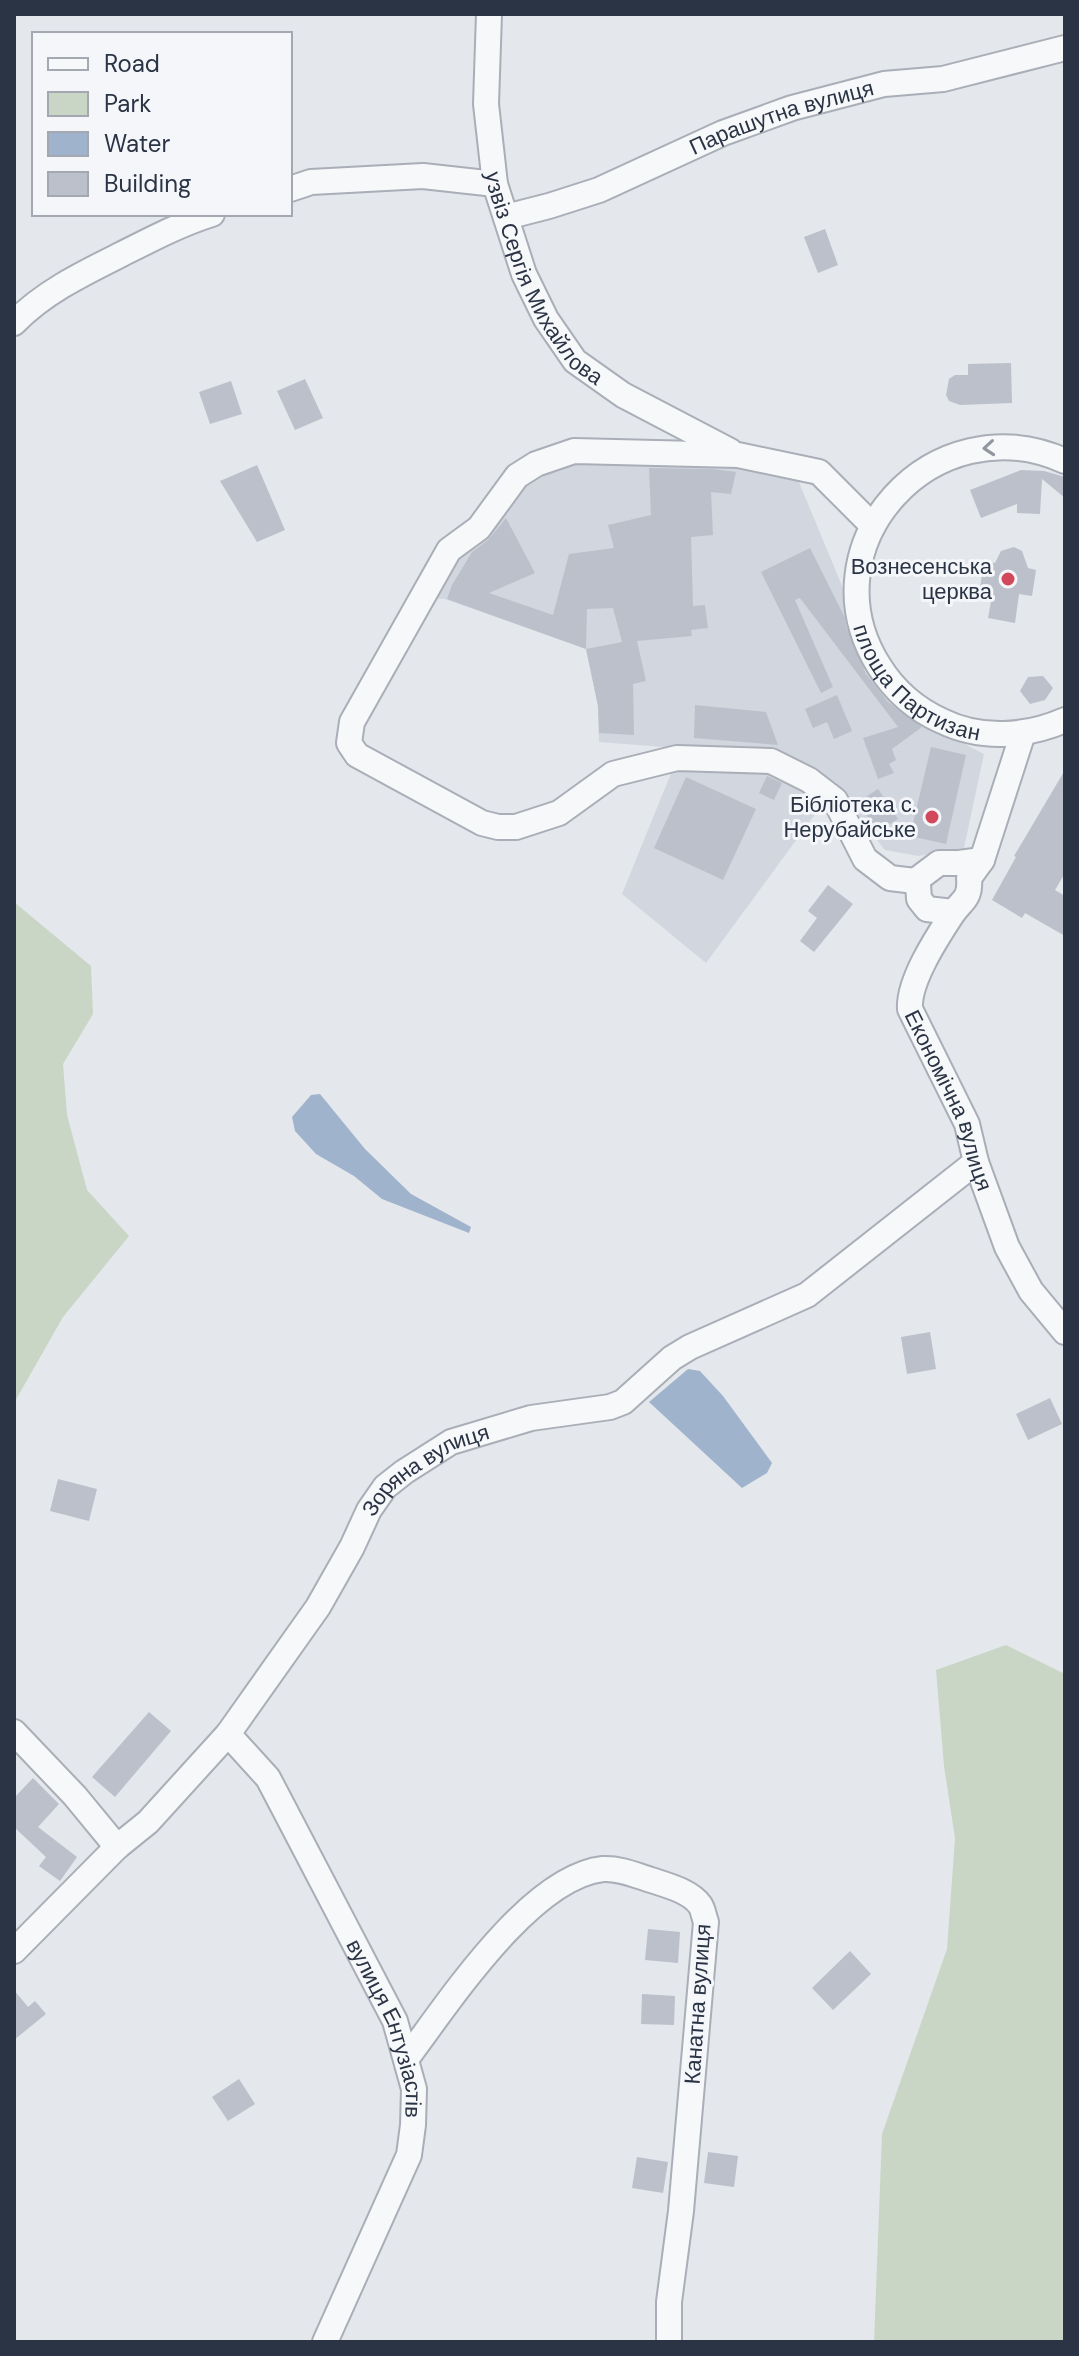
<svg xmlns="http://www.w3.org/2000/svg" width="1079" height="2356" font-family="'DM Sans',sans-serif">
<style>
.built{fill:#d2d6de}
.green{fill:#c9d6c5}
.water{fill:#9fb4cc}
.building{fill:#bbc0ca;fill-rule:evenodd}
.lines{fill:none;stroke-linecap:round;stroke-linejoin:round}
.minor-casing{stroke:#a9aeb7;stroke-width:28}
.minor{stroke:#f7f8fa;stroke-width:24}
.oneway{stroke:#9196a0}
.poi-dot{fill:#d1495b;stroke:#f4f6f9;stroke-width:3}
.labels{text-anchor:middle;stroke-width:6;stroke-linejoin:round;paint-order:stroke}
.street-label{font-size:22px;fill:#2b3445;stroke:#f4f6f9}
.poi-label{font-size:22px;fill:#2b3445;stroke:#f4f6f9;text-anchor:end}
</style>
<rect width="100%" height="100%" fill="#e4e7ec"/>
<!-- built -->
<g class="built">
<path d="M 573,441 L 796,475 L 867,646 L 933,728 L 984,754 L 964,848 L 918,856 L 885,850 L 841,795 L 779,756 L 599,742 L 598,706 L 586,649 L 445,599 L 428,598 L 505,489 Z"/>
<path d="M 674,766 L 773,767 L 827,798 L 706,963 L 622,894 Z"/>
</g>
<!-- green -->
<g class="green">
<path d="M 14,902 L 91,966 L 93,1014 L 63,1064 L 67,1115 L 87,1190 L 129,1236 L 63,1317 L 14,1403 Z"/>
<path d="M 1006,1645 L 1065,1674 L 1065,2342 L 874,2342 L 882,2134 L 947,1949 L 955,1838 L 944,1766 L 936,1670 Z"/>
</g>
<!-- water -->
<g class="water">
<path d="M 320,1094 L 365,1149 L 411,1194 L 471,1227 L 469,1233 L 382,1199 L 354,1176 L 316,1154 L 295,1131 L 292,1117 L 311,1095 Z"/>
<path d="M 688,1369 L 700,1371 L 723,1396 L 772,1463 L 767,1473 L 742,1488 L 649,1402 Z"/>
</g>
<!-- building -->
<g class="building">
<path d="M 825,229 L 838,265 L 818,273 L 804,237 Z"/>
<path d="M 1011,363 L 1012,403 L 960,405 L 949,401 L 946,395 L 949,379 L 955,375 L 968,375 L 968,364 Z"/>
<path d="M 305,379 L 323,418 L 295,430 L 277,391 Z"/>
<path d="M 231,381 L 242,414 L 210,424 L 199,392 Z"/>
<path d="M 257,465 L 285,530 L 257,542 L 220,481 Z"/>
<path d="M 649,468 L 713,469 L 736,472 L 731,494 L 711,492 L 713,535 L 691,537 L 693,606 L 705,605 L 708,628 L 691,630 L 692,636 L 637,641 L 646,681 L 633,684 L 634,735 L 599,733 L 598,706 L 586,649 L 447,599 L 452,585 L 472,552 L 488,540 L 506,518 L 535,573 L 489,593 L 553,615 L 569,554 L 614,548 L 608,525 L 651,515 ZM 613,608 L 622,642 L 586,649 L 587,609 Z"/>
<path d="M 1021,470 L 1044,471 L 1065,477 L 1065,498 L 1042,479 L 1040,514 L 1017,513 L 1017,504 L 981,518 L 970,490 Z"/>
<path d="M 1014,547 L 1022,551 L 1028,568 L 1036,570 L 1032,596 L 1019,594 L 1015,623 L 988,618 L 993,590 L 980,588 L 984,561 L 995,563 L 1001,551 Z"/>
<path d="M 810,548 L 845,618 L 846,626 L 866,674 L 888,702 L 922,727 L 892,749 L 896,760 L 889,764 L 894,773 L 878,779 L 863,738 L 898,727 L 800,598 L 795,600 L 833,687 L 821,693 L 761,572 Z"/>
<path d="M 1043,676 L 1053,688 L 1045,700 L 1030,704 L 1020,691 L 1028,677 Z"/>
<path d="M 837,695 L 852,731 L 834,739 L 827,722 L 813,728 L 805,709 Z"/>
<path d="M 695,705 L 766,712 L 778,745 L 694,738 Z"/>
<path d="M 931,747 L 966,755 L 946,844 L 910,836 Z"/>
<path d="M 1065,770 L 1065,873 L 1055,890 L 1065,896 L 1065,936 L 1025,913 L 1022,918 L 992,900 L 1016,857 L 1014,856 Z"/>
<path d="M 767,776 L 782,783 L 774,800 L 759,793 Z"/>
<path d="M 686,777 L 756,809 L 723,880 L 654,848 Z"/>
<path d="M 878,789 L 898,819 L 877,832 L 858,802 Z"/>
<path d="M 828,885 L 853,904 L 814,952 L 800,941 L 817,918 L 808,911 Z"/>
<path d="M 930,1332 L 936,1369 L 907,1374 L 901,1337 Z"/>
<path d="M 1050,1398 L 1062,1424 L 1028,1440 L 1016,1414 Z"/>
<path d="M 58,1479 L 97,1489 L 89,1521 L 50,1511 Z"/>
<path d="M 149,1712 L 171,1731 L 115,1797 L 92,1777 Z"/>
<path d="M 33,1778 L 59,1804 L 38,1827 L 77,1857 L 60,1881 L 39,1866 L 46,1857 L 14,1827 L 14,1798 Z"/>
<path d="M 648,1929 L 680,1932 L 678,1963 L 645,1960 Z"/>
<path d="M 850,1951 L 871,1974 L 833,2010 L 812,1988 Z"/>
<path d="M 14,1990 L 28,2007 L 35,2001 L 46,2014 L 14,2040 Z"/>
<path d="M 642,1994 L 675,1996 L 674,2025 L 641,2024 Z"/>
<path d="M 239,2079 L 255,2104 L 228,2121 L 212,2097 Z"/>
<path d="M 708,2152 L 738,2156 L 734,2187 L 704,2183 Z"/>
<path d="M 637,2157 L 668,2162 L 663,2193 L 632,2188 Z"/>
</g>
<g class="lines">
<defs>
<g id="minor">
<path id="s1" d="M 489,14 L 486,104 L 495,184 L 524,274 L 546,319 L 575,361 L 623,395 L 730,451"/>
<path d="M 290,189 L 311,182 L 423,176 L 495,184"/>
<path id="s2" d="M 506,217 L 549,206 L 599,190 L 723,133 L 792,108 L 884,84 L 943,79 L 1065,48"/>
<path d="M 14,323 C 44,292 84,273 122,254 C 152,239 180,224 212,214"/>
<path id="s3" d="M 1065,461 C 934,402 803,545 879,666 C 894,690 915,709 942,721 C 981,740 1026,737 1065,720"/>
<path d="M 873,526 L 819,472 L 738,455 L 574,451 L 536,464 L 517,476 L 479,528 L 449,550 L 352,722 L 349,743 L 357,755 L 482,823 L 498,827 L 516,827 L 559,813 L 613,774 L 677,758 L 771,761 L 809,780 L 835,800 L 865,859 L 890,878 L 915,881"/>
<path id="s4" d="M 1023,733 L 982,860 L 969,878 C 971,900 961,900 951,916 C 936,939 908,982 910,1009 L 967,1124 L 976,1162 L 1007,1247 L 1031,1291 L 1065,1332"/>
<path d="M 915,881 L 939,863 L 959,863 L 982,860"/>
<path d="M 915,881 L 918,884 L 919,899 L 927,909 L 953,912"/>
<path d="M 14,1732 L 75,1796 L 117,1847"/>
<path id="s5" d="M 228,1734 L 268,1778 L 395,2021 L 414,2089 L 413,2125 L 409,2155 L 325,2342"/>
<path id="s6" d="M 14,1951 L 117,1847 L 148,1822 L 228,1734 L 318,1607 L 352,1547 L 369,1510 L 385,1487 L 404,1472 L 451,1442 L 531,1418 L 610,1407 L 623,1402 L 672,1358 L 690,1347 L 807,1295 L 976,1162"/>
<path d="M 407,2058 C 449,2002 530,1877 603,1869 C 619,1868 635,1875 651,1880 C 666,1885 690,1891 700,1905 C 703,1909 704,1917 706,1922 L 681,2211 L 669,2302 L 669,2342"/>
</g>
</defs>
<!-- minor casing -->
<use href="#minor" class="minor-casing"/>
<!-- minor -->
<use href="#minor" class="minor"/>
</g>
<!-- one-way arrows -->
<defs><path id="oneway-chevron" d="M-2-3.5L2.5 0L-2 3.5" fill="none" stroke-width="1.6" stroke-linecap="round" stroke-linejoin="round" transform="scale(2)"/></defs>
<use class="oneway" href="#oneway-chevron" transform="translate(989 448) rotate(175)"/>
<!-- markers -->
<g class="poi-dot">
<circle cx="1008" cy="579" r="8"/>
<circle cx="932" cy="817" r="8"/>
</g>
<g class="labels">
<!-- street labels -->
<g class="street-label">
<text dy="8" stroke="none"><textPath href="#s2" startOffset="294">Парашутна вулиця</textPath></text>
<text dy="8" stroke="none"><textPath href="#s1" startOffset="278">узвіз Сергія Михайлова</textPath></text>
<text dy="8" stroke="none"><textPath href="#s3" startOffset="410">площа Партизан</textPath></text>
<text dy="8" stroke="none"><textPath href="#s4" startOffset="402">Економічна вулиця</textPath></text>
<text dy="8" stroke="none"><textPath href="#s6" startOffset="642">Зоряна вулиця</textPath></text>
<text transform="translate(697 2004) rotate(-86)" y="8">Канатна вулиця</text>
<text dy="8" stroke="none"><textPath href="#s5" startOffset="338">вулиця Ентузіастів</textPath></text>
</g>
<!-- poi labels -->
<g class="poi-label">
<text x="992" y="574">Вознесенська<tspan x="992" dy="25">церква</tspan></text>
<text x="916" y="812">Бібліотека с.<tspan x="916" dy="25">Нерубайське</tspan></text>
</g>
</g>
<!-- border -->
<rect width="1079" height="2356" fill="none" stroke="#2b3445" stroke-width="32"/>
<!-- legend -->
<rect x="32" y="32" width="260" height="184" fill="#f4f6f9" stroke="#a4a8b1" stroke-width="2"/>
<rect x="48" y="58" width="40" height="12" fill="#f7f8fa" stroke="#a4a8b1" stroke-width="2"/>
<text x="104" y="72" font-size="24" fill="#2b3445">Road</text>
<rect x="48" y="92" width="40" height="24" fill="#c9d6c5" stroke="#a4a8b1" stroke-width="2"/>
<text x="104" y="112" font-size="24" fill="#2b3445">Park</text>
<rect x="48" y="132" width="40" height="24" fill="#9fb4cc" stroke="#a4a8b1" stroke-width="2"/>
<text x="104" y="152" font-size="24" fill="#2b3445">Water</text>
<rect x="48" y="172" width="40" height="24" fill="#bbc0ca" stroke="#a4a8b1" stroke-width="2"/>
<text x="104" y="192" font-size="24" fill="#2b3445">Building</text>
</svg>
